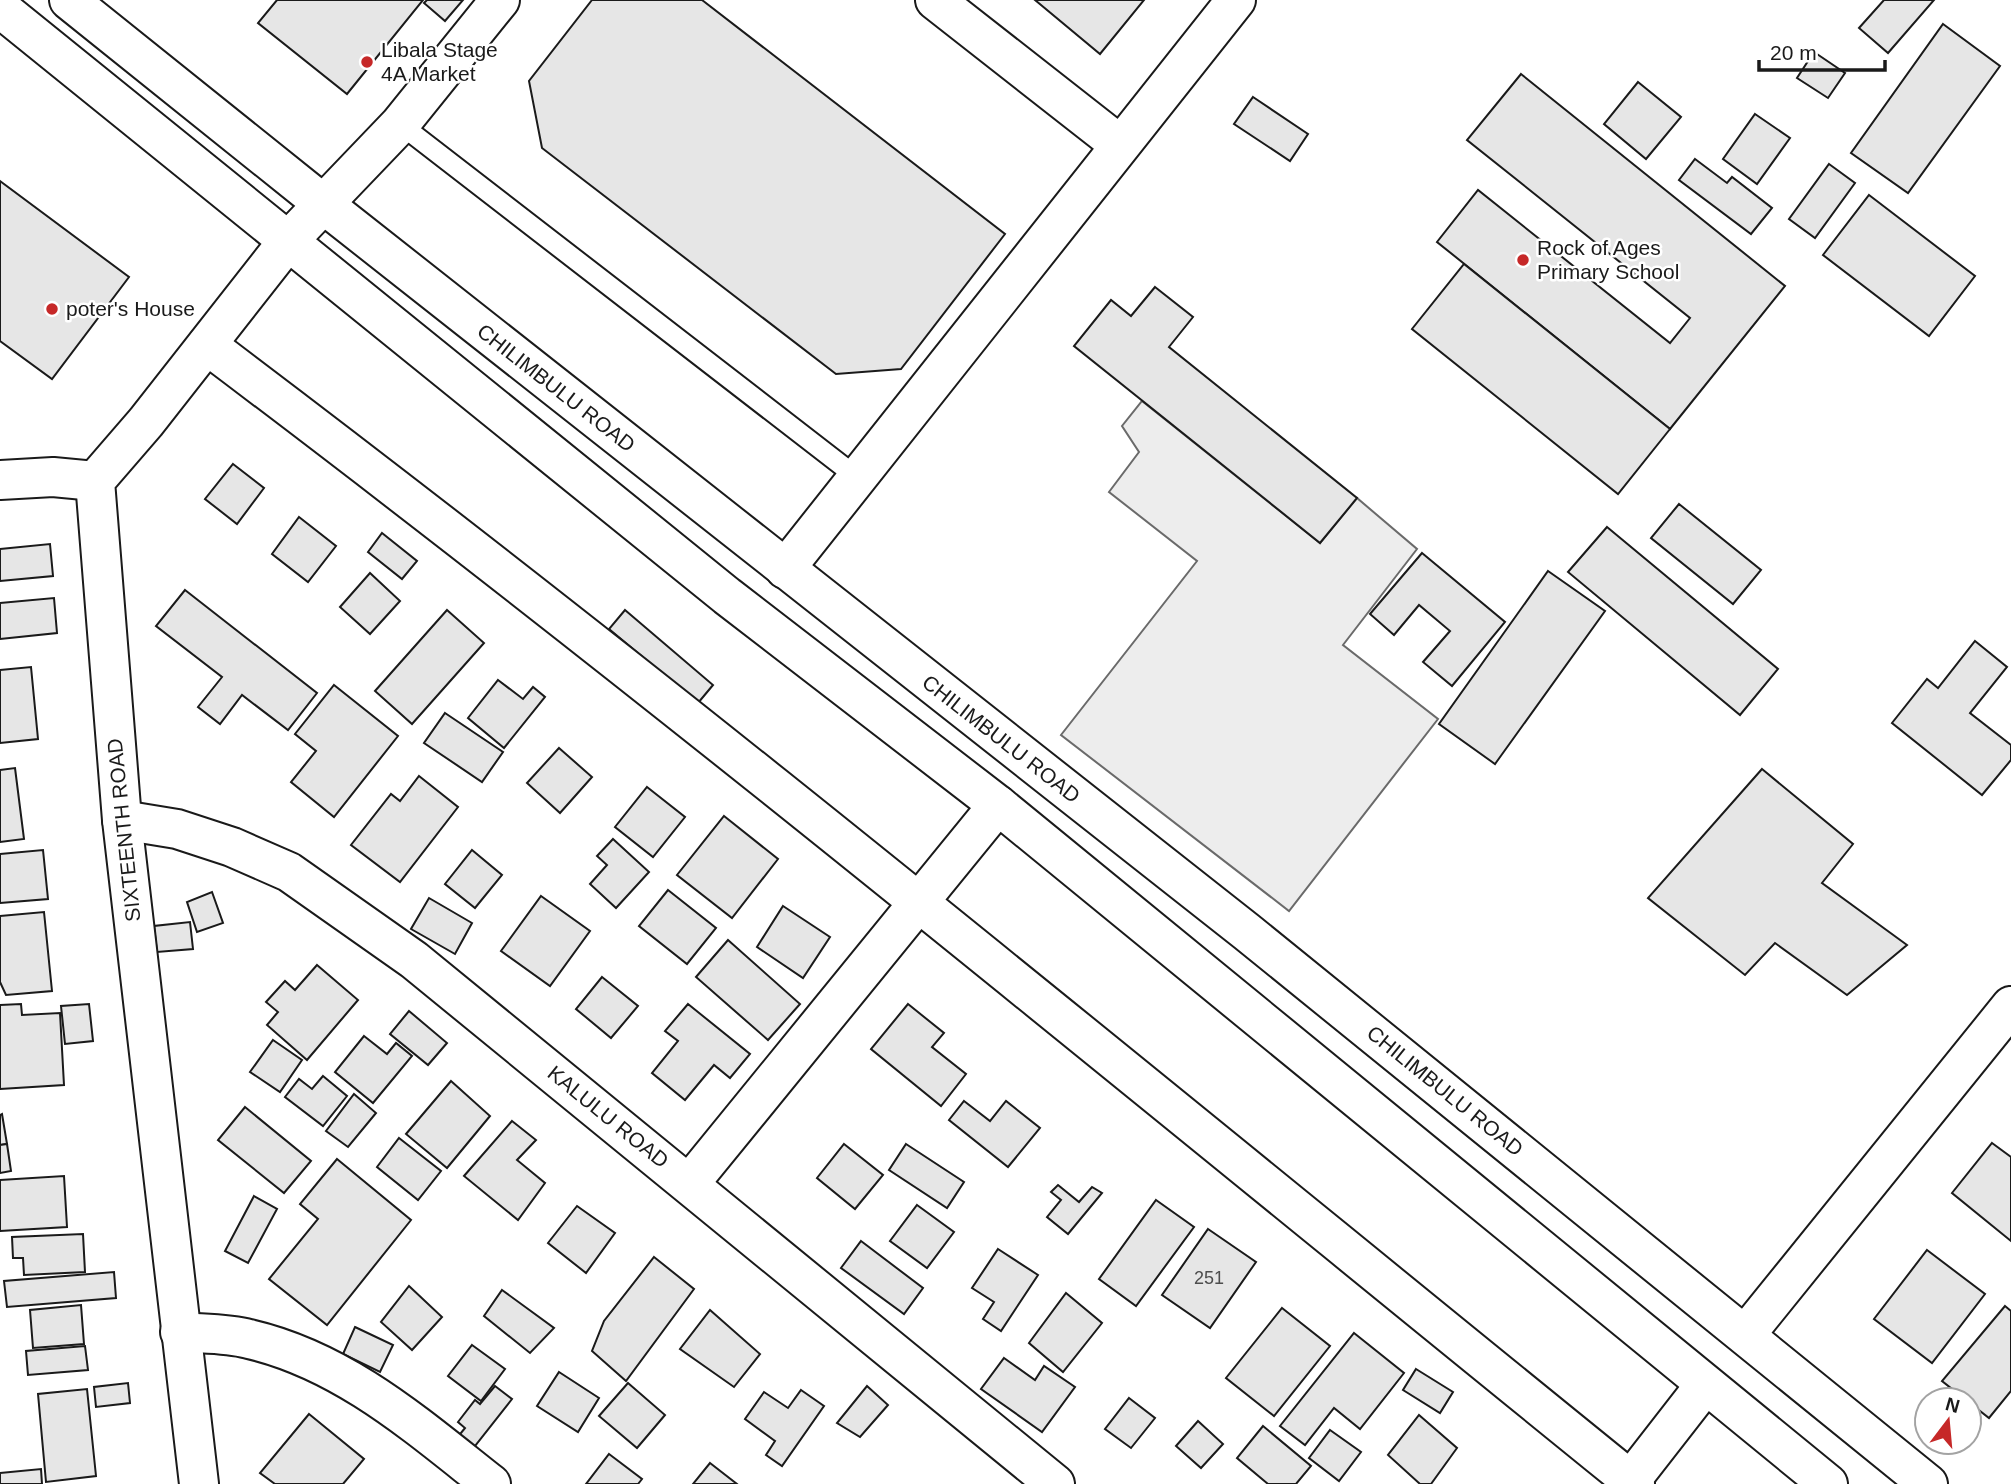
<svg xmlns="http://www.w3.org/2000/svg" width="2011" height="1484" font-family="Helvetica,sans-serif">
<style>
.parking{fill:#ededed;stroke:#6a6a6a;stroke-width:2}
.building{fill:#e6e6e6;stroke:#1a1a1a;stroke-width:2}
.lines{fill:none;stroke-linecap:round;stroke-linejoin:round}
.service-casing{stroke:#1a1a1a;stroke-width:23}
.minor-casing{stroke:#1a1a1a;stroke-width:42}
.secondary-casing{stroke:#1a1a1a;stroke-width:42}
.service{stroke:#fff;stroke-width:19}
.minor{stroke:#fff;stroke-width:38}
.secondary{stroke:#fff;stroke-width:38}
.poi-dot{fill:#c62828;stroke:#fff;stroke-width:2.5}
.labels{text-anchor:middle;stroke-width:5;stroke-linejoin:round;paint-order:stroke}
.number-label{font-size:18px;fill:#4d4d4d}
.poi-label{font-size:21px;fill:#1a1a1a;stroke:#fff;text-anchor:start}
.street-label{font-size:21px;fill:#1a1a1a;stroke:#fff}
</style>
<rect width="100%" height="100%" fill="#fff"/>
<!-- parking -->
<path class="parking" d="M 1142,401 L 1320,543 L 1357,498 L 1417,549 L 1343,645 L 1438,719 L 1289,911 L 1061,735 L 1197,561 L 1109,492 L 1139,452 L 1122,426 Z"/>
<!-- building -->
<g class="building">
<path d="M 277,0 L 423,0 L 347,94 L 258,23 Z"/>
<path d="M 427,0 L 463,0 L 445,21 L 424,3 Z"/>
<path d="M 592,0 L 702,0 L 1005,234 L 901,369 L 836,374 L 542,148 L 529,81 Z"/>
<path d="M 1035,0 L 1144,0 L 1100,54 Z"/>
<path d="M 1884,0 L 1934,0 L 1888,53 L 1859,28 Z"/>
<path d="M 1943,24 L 2000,66 L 1908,193 L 1851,153 Z"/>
<path d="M 1814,52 L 1845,73 L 1828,98 L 1797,78 Z"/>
<path d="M 1521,74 L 1785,286 L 1670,429 L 1437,242 L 1478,190 L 1670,343 L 1690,318 L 1467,140 Z"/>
<path d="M 1638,82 L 1681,117 L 1646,159 L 1604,124 Z"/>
<path d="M 1253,97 L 1308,134 L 1290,161 L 1234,124 Z"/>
<path d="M 1755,114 L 1790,138 L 1757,184 L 1723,159 Z"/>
<path d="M 1695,159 L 1727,183 L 1732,177 L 1772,208 L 1751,234 L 1679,180 Z"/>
<path d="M 1829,164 L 1855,183 L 1815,238 L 1789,219 Z"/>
<path d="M 0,181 L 129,277 L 52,379 L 0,341 Z"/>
<path d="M 1869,195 L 1975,276 L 1929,336 L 1823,255 Z"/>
<path d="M 1464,264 L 1670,429 L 1618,494 L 1412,329 Z"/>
<path d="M 1155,287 L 1193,317 L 1169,347 L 1357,498 L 1320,543 L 1074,346 L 1111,300 L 1131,316 Z"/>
<path d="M 233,464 L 264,488 L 237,524 L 205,499 Z"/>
<path d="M 1679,504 L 1761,570 L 1733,604 L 1651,538 Z"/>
<path d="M 299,517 L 336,546 L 308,582 L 272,554 Z"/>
<path d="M 1607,527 L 1778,669 L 1740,715 L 1568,572 Z"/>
<path d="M 382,533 L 417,561 L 402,579 L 368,552 Z"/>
<path d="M 50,544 L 53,576 L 0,581 L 0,549 Z"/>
<path d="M 1422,553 L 1505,622 L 1452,686 L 1423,662 L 1450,631 L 1419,605 L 1394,635 L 1370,614 Z"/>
<path d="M 1548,571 L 1605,611 L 1495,764 L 1439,724 Z"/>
<path d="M 370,573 L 400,601 L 370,634 L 340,607 Z"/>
<path d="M 185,590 L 317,693 L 288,730 L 242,695 L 220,724 L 198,707 L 222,677 L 156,626 Z"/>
<path d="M 54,598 L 57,633 L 0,639 L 0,603 Z"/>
<path d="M 447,610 L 484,643 L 412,724 L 375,691 Z"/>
<path d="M 625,610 L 713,685 L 698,703 L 609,629 Z"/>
<path d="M 1975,641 L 2007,667 L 1970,713 L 2011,745 L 2011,760 L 1982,795 L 1892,723 L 1927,679 L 1938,688 Z"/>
<path d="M 31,667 L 38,739 L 0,743 L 0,670 Z"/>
<path d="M 498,680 L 523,699 L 533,687 L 545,697 L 504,748 L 468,718 Z"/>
<path d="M 334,685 L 398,736 L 334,817 L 291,782 L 316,751 L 295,734 Z"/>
<path d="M 445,713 L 503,752 L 482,782 L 424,743 Z"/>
<path d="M 559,748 L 592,777 L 560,813 L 527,783 Z"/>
<path d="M 15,768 L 24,839 L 0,842 L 0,770 Z"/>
<path d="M 1762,769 L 1853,844 L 1822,883 L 1907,945 L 1847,995 L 1775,943 L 1745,975 L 1648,898 Z"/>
<path d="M 419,776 L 458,807 L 400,882 L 351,845 L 391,794 L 400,801 Z"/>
<path d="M 647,787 L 685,817 L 653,857 L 615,827 Z"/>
<path d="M 724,816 L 778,859 L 732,918 L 677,875 Z"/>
<path d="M 613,839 L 649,872 L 616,908 L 590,884 L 607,865 L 597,856 Z"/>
<path d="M 43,850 L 48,899 L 0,903 L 0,854 Z"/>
<path d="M 472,850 L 502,875 L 475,908 L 445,884 Z"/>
<path d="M 668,890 L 716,928 L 687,964 L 639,926 Z"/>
<path d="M 212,892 L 223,923 L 197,932 L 187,902 Z"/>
<path d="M 541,896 L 590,931 L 550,986 L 501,951 Z"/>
<path d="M 429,898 L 472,923 L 455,954 L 411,929 Z"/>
<path d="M 783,906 L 830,937 L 803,978 L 757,947 Z"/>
<path d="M 44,912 L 52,991 L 6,995 L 0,982 L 0,916 Z"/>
<path d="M 190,922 L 193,949 L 157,952 L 154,926 Z"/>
<path d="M 728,940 L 800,1004 L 768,1040 L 696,977 Z"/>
<path d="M 317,965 L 358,1000 L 307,1060 L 267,1025 L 278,1012 L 266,1002 L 285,981 L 295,990 Z"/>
<path d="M 602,977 L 638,1006 L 611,1038 L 576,1009 Z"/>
<path d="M 21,1004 L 22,1015 L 60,1013 L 64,1085 L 0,1089 L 0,1005 Z"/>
<path d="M 89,1004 L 93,1041 L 65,1044 L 61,1006 Z"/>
<path d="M 688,1004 L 750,1054 L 730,1078 L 714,1065 L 685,1100 L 652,1073 L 678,1041 L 665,1031 Z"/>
<path d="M 908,1004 L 944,1033 L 932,1047 L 966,1074 L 941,1106 L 871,1049 Z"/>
<path d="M 409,1011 L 447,1043 L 428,1065 L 390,1034 Z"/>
<path d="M 364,1036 L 387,1054 L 396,1043 L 412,1056 L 373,1103 L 335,1072 Z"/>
<path d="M 273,1040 L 302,1060 L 280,1092 L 250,1072 Z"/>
<path d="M 323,1076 L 347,1096 L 323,1126 L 285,1097 L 299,1079 L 312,1089 Z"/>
<path d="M 451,1081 L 490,1116 L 447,1168 L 406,1134 Z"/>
<path d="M 354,1094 L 376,1113 L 348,1147 L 326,1131 Z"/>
<path d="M 964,1101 L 990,1121 L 1006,1101 L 1040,1128 L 1008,1167 L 949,1120 Z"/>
<path d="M 245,1107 L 311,1161 L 284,1193 L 218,1140 Z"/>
<path d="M 2,1114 L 7,1144 L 0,1145 L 0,1115 Z"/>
<path d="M 512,1121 L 536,1140 L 517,1160 L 545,1183 L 518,1220 L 464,1176 Z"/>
<path d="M 399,1138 L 441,1171 L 418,1200 L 377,1167 Z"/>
<path d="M 1992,1143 L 2011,1157 L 2011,1241 L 1952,1193 Z"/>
<path d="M 7,1144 L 11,1171 L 0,1173 L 0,1145 Z"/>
<path d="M 844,1144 L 883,1175 L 855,1209 L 817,1178 Z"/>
<path d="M 906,1144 L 964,1182 L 947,1208 L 889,1170 Z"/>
<path d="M 337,1159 L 411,1220 L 327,1325 L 269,1279 L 318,1219 L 300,1204 Z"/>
<path d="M 64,1176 L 67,1227 L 0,1231 L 0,1180 Z"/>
<path d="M 1058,1185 L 1079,1202 L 1092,1187 L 1102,1193 L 1068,1234 L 1047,1217 L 1061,1200 L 1051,1192 Z"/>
<path d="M 254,1196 L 277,1209 L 248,1263 L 225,1251 Z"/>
<path d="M 1156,1200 L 1194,1227 L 1136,1306 L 1099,1279 Z"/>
<path d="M 917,1205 L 954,1232 L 927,1268 L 890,1241 Z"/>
<path d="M 577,1206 L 615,1233 L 586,1273 L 548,1243 Z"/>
<path d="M 1208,1229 L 1256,1262 L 1210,1328 L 1162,1295 Z"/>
<path d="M 83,1234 L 85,1272 L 24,1275 L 23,1258 L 13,1258 L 12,1237 Z"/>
<path d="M 861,1241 L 923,1288 L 904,1314 L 841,1268 Z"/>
<path d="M 998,1249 L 1038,1275 L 1001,1331 L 983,1319 L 994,1302 L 972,1288 Z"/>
<path d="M 1927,1250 L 1985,1294 L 1932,1363 L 1874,1319 Z"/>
<path d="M 654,1257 L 694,1289 L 626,1381 L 592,1351 L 604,1321 Z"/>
<path d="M 114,1272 L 116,1298 L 7,1307 L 4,1281 Z"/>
<path d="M 409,1286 L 442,1317 L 412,1350 L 381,1322 Z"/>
<path d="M 502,1290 L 554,1328 L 530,1353 L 484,1316 Z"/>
<path d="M 1066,1293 L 1102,1323 L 1063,1372 L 1029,1343 Z"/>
<path d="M 81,1305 L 84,1344 L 33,1348 L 30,1310 Z"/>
<path d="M 2005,1306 L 2011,1311 L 2011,1391 L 1989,1418 L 1942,1381 Z"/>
<path d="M 1282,1308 L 1330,1346 L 1274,1416 L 1226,1378 Z"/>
<path d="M 710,1310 L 760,1354 L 734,1387 L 680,1349 Z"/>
<path d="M 355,1327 L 393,1345 L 380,1372 L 343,1354 Z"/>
<path d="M 1354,1333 L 1404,1373 L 1360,1429 L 1334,1408 L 1305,1445 L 1280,1426 Z"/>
<path d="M 472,1345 L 505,1369 L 481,1401 L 448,1376 Z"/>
<path d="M 85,1346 L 88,1370 L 28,1375 L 26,1351 Z"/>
<path d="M 1004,1358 L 1035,1380 L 1044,1366 L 1075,1387 L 1042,1432 L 981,1389 Z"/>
<path d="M 1416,1369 L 1453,1392 L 1440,1413 L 1403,1390 Z"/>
<path d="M 559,1372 L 599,1398 L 578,1432 L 537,1406 Z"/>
<path d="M 128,1383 L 130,1403 L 96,1407 L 94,1387 Z"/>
<path d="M 628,1383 L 665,1415 L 637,1448 L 599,1416 Z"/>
<path d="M 495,1386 L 512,1399 L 471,1451 L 456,1439 L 465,1428 L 458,1422 L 475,1400 L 480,1404 Z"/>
<path d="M 867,1386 L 888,1405 L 860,1437 L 837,1423 Z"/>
<path d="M 87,1389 L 96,1476 L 46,1482 L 38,1394 Z"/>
<path d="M 801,1390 L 824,1406 L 782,1466 L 766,1455 L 775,1441 L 745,1419 L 764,1392 L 788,1408 Z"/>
<path d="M 1129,1398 L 1155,1418 L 1131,1448 L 1105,1429 Z"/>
<path d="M 309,1414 L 364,1459 L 343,1484 L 275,1484 L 260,1473 Z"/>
<path d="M 1419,1415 L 1457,1448 L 1431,1484 L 1420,1484 L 1388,1455 Z"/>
<path d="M 1198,1421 L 1223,1444 L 1201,1468 L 1176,1446 Z"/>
<path d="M 1263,1426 L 1311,1466 L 1296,1484 L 1268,1484 L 1237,1458 Z"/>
<path d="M 1330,1430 L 1361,1452 L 1339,1481 L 1309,1458 Z"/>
<path d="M 609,1454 L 642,1479 L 638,1484 L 586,1484 Z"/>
<path d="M 710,1463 L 737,1484 L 693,1484 Z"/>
<path d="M 41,1469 L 42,1484 L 0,1484 L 0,1473 Z"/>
</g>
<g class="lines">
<defs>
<path id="service" d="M 400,124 L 858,478"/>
<g id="minor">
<path d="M 935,0 L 1120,145"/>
<path d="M 207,345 C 693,711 1162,1101 1635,1484"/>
<path d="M 0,480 L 53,477 L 95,481"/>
<path d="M 785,569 L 1236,0"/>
<path d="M 122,820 L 177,829 L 232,847 L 289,872 L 414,960 L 1055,1484"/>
<path d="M 690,1183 L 998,805"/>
<path d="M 180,1332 C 202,1334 227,1333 249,1339 C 344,1361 416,1425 491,1484"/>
<path d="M 1746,1334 L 2011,1006"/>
<path d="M 199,1484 L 122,820 L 95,481 L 146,422 L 288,241 L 400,124 L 500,0"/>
<path d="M 1628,1484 L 1705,1385"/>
</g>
<g id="secondary">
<path d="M 69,0 L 322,203 L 1247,932 L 1928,1484"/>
<path d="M 0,8 L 727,596 L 998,805 L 1828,1484"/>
</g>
</defs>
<!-- service casing -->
<use href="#service" class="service-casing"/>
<!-- minor casing -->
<use href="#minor" class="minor-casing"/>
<!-- secondary casing -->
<use href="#secondary" class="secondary-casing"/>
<!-- service -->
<use href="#service" class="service"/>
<!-- minor -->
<use href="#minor" class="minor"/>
<!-- secondary -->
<use href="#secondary" class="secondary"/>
</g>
<!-- markers -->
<g class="poi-dot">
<circle cx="367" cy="62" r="7"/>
<circle cx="1523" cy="260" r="7"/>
<circle cx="52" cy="309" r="7"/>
</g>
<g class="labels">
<!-- number labels -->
<g class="number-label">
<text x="1209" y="1284">251</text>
</g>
<!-- poi labels -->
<g class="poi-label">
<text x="381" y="57">Libala Stage<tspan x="381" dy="24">4A Market</tspan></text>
<text x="1537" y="255">Rock of Ages<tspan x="1537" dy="24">Primary School</tspan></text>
<text x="66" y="316">poter's House</text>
</g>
<!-- street labels -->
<g class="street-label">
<text transform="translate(556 388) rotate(38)" y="7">CHILIMBULU ROAD</text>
<text transform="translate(1001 739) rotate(38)" y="7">CHILIMBULU ROAD</text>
<text transform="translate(124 830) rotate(-96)" y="7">SIXTEENTH ROAD</text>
<text transform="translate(1445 1091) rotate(39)" y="7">CHILIMBULU ROAD</text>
<text transform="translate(608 1117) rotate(39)" y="7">KALULU ROAD</text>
</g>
</g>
<!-- north arrow -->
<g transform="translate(1948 1421) rotate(16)"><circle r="33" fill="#ffffff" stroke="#a3a3a3" stroke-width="2"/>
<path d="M0-5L12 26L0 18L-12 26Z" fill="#c62828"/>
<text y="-10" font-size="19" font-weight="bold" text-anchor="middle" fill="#1a1a1a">N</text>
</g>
<!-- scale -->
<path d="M1759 60v10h126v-10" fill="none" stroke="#1a1a1a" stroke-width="3.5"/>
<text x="1770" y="60" font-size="21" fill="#1a1a1a" stroke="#ffffff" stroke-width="5" paint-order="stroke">20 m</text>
</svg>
